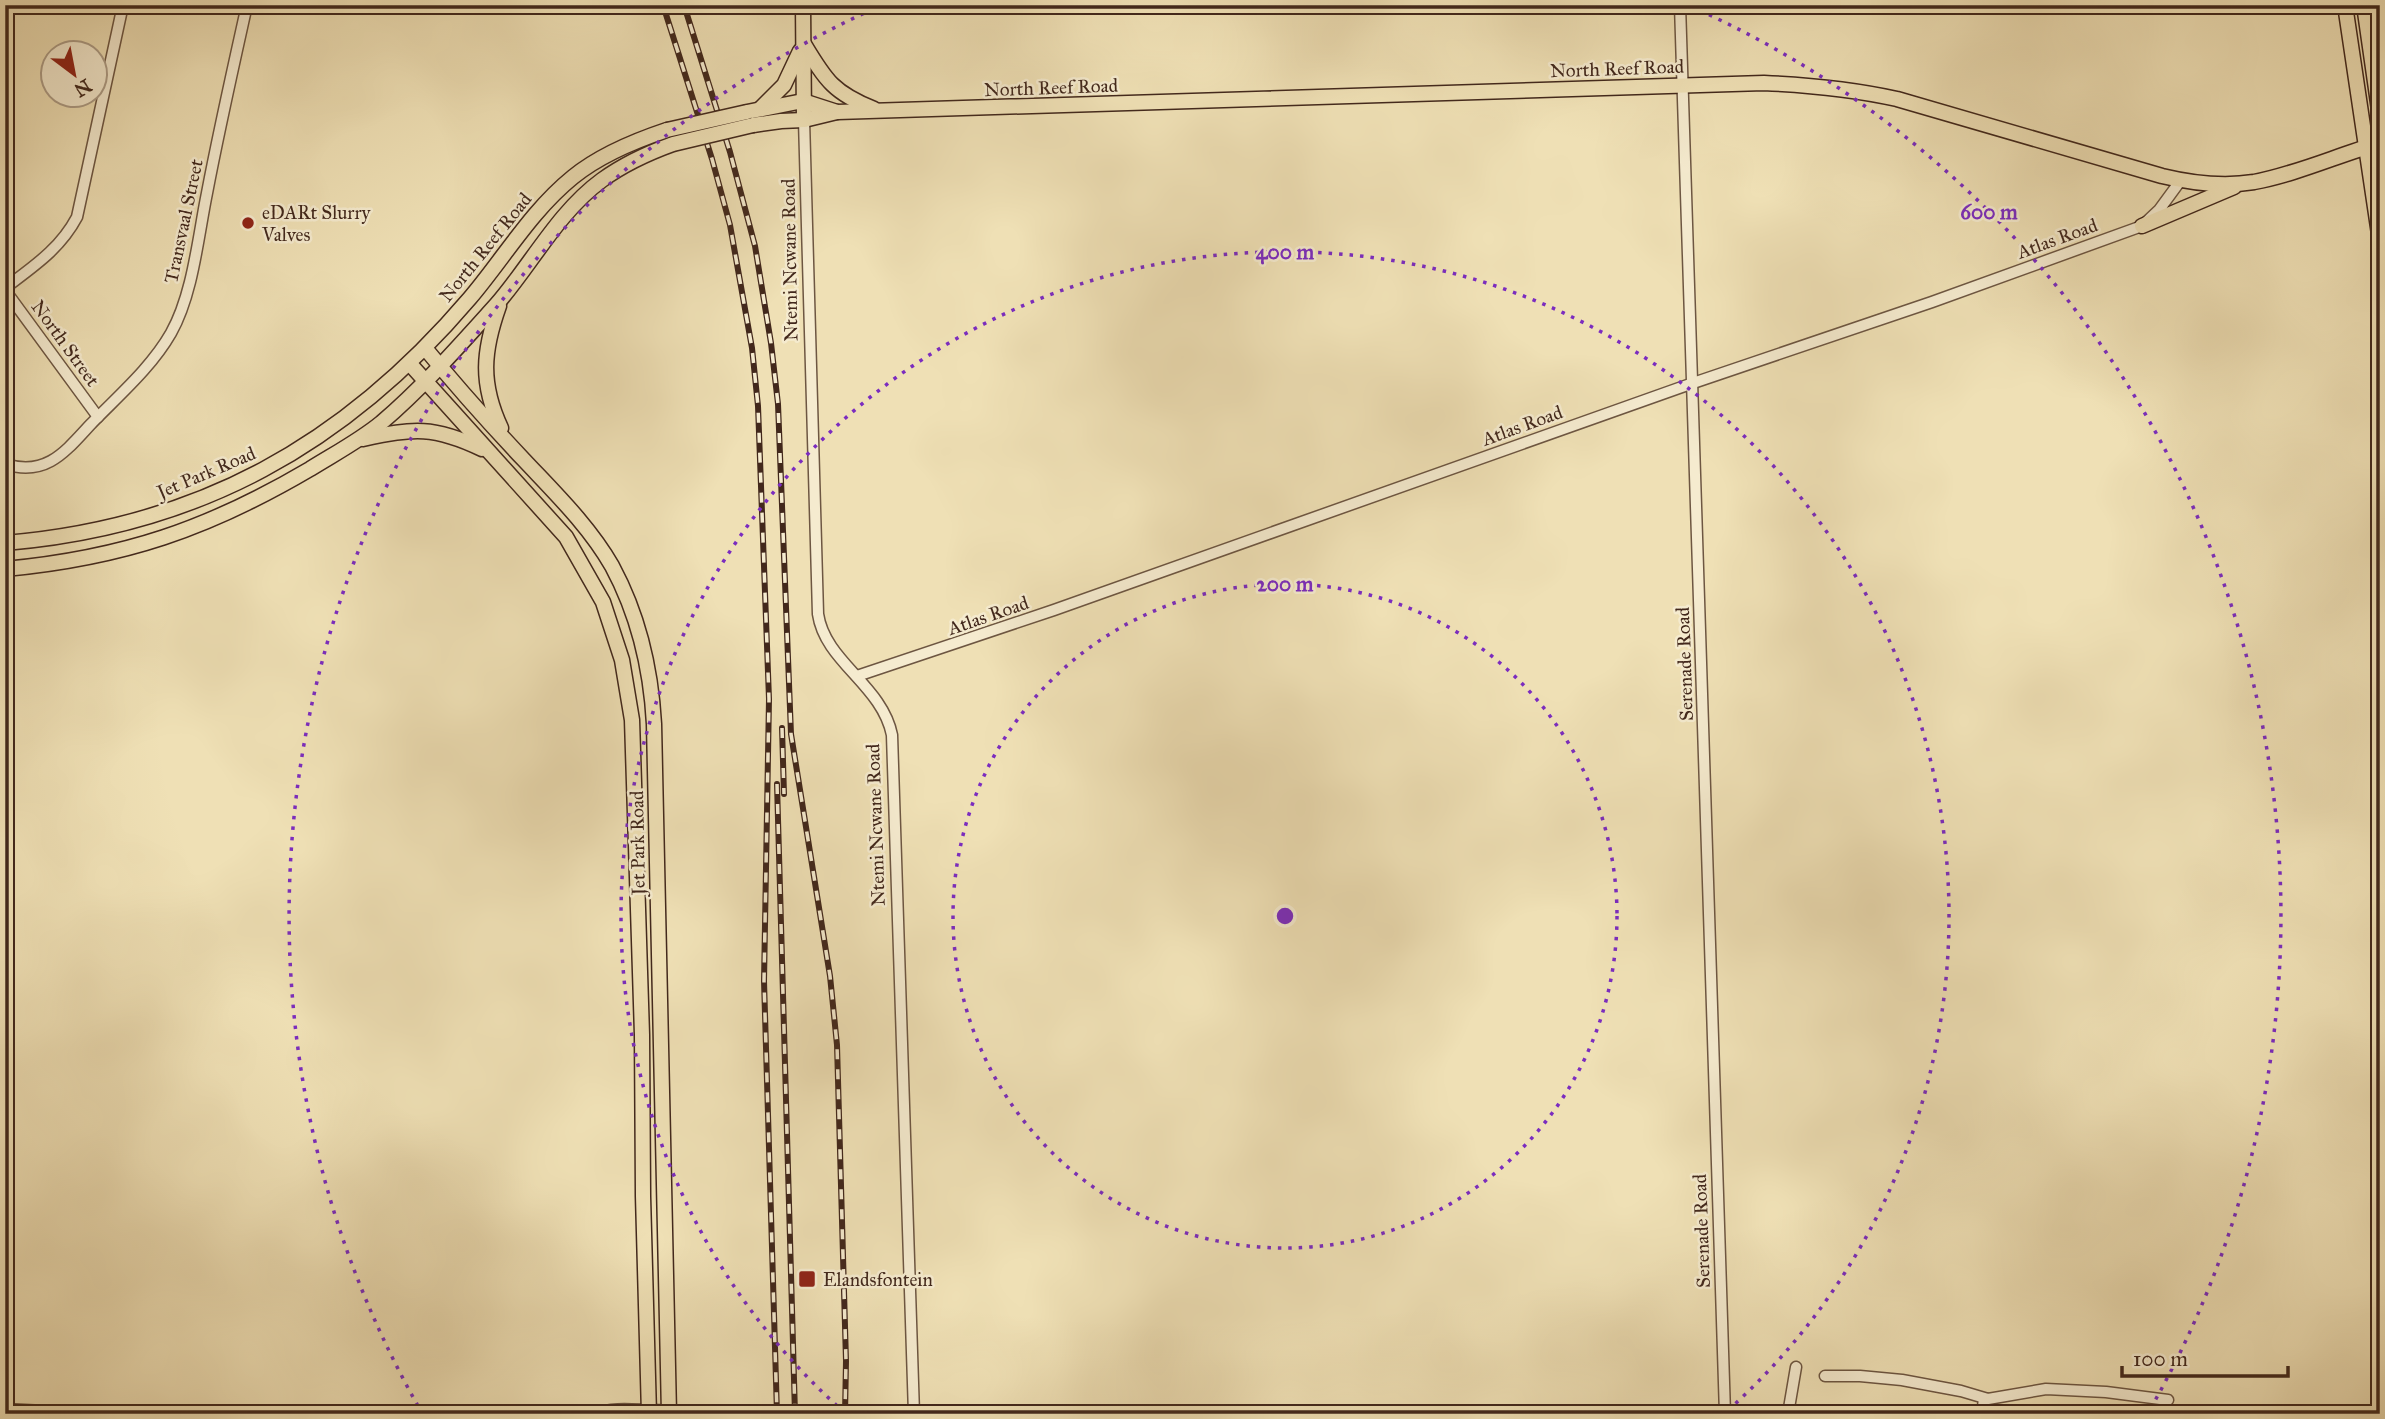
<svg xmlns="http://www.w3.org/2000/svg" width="2385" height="1419" font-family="'IM FELL Great Primer',serif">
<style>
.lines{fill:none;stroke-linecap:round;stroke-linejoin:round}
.minor-casing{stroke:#6d5642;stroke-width:13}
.major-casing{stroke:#42281c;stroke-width:17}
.minor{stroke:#f5ebcf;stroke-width:10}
.major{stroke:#efe0b5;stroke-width:14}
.rail-casing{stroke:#42281c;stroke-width:6}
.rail{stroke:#f5ebcf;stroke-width:3.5;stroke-dasharray:10;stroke-linecap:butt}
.major-bridge-casing{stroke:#42281c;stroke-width:17;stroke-linecap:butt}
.major-bridge{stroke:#efe0b5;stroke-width:14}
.ring{fill:none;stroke:#7b2cbf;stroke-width:3.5;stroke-dasharray:3.5 7}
.poi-dot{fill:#8f2418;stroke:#f5ebcf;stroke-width:2.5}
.labels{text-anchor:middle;stroke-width:5;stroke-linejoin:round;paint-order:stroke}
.street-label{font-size:19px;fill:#42281c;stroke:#f5ebcf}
.poi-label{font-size:19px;fill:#42281c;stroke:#f5ebcf;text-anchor:start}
.centre{fill:#7b2cbf;stroke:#f5ebcf;stroke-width:3.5}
.ring-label{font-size:21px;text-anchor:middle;font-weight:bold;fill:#7b2cbf;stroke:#f5ebcf;stroke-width:5;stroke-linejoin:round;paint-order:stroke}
</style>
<rect width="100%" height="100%" fill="#efe0b5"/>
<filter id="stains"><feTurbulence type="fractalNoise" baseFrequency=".00286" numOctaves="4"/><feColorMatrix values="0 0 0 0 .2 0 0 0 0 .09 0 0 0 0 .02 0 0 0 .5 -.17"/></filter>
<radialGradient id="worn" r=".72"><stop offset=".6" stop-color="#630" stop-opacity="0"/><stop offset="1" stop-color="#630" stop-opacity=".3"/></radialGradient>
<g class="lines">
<defs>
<g id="minor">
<path d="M 1680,5 L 1725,1414"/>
<path d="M 804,120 L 818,614 C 825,662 882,685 892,735 L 914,1414"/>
<path d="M 5,288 C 34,266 60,249 77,217 L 123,5"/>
<path d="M 5,290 L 98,417"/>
<path d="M 5,464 C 46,477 65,452 90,425 C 118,396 151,368 171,333 C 193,294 198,237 207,193 C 219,130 233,68 247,5"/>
<path d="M 857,676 L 1054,610 L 1693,383 L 1932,302 L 2142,226 L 2159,210 L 2181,180"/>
<path d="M 1825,1376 L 1860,1376 L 1902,1380 L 1961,1391 L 1988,1399 L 2046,1389 L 2106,1392 L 2168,1400"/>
<path d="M 5,1409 L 104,1414"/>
<path d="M 594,1414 C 619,1405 643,1412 669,1410"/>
<path d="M 1788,1414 L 1796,1367"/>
<path d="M 1982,1414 L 1984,1399"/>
<path d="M 2289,1414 L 2289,1413"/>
</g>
<g id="major">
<path d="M 803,5 L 804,120"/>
<path d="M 2345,5 L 2380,241"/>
<path d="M 2364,5 L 2380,117"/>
<path d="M 804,44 C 826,81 834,93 874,109"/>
<path d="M 761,108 L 784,85 L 800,51"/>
<path d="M 747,112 L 803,101 L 837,112"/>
<path d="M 753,125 L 781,121 L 804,120 L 837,112 L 1764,83 C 1809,85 1852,89 1897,99 L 2162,176 C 2191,183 2223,187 2254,182 C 2297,174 2338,155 2380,143"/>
<path d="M 2142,226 L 2234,187"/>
<path d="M 499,306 C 483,351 480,383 501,428"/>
<path d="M 425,348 C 456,386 490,424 524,460 C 555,493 589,526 612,566 C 639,616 651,669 654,724 L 669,1414"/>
<path d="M 410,364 L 566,537 L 603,602 L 622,660 L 632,720 L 642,1035 L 643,1196 L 649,1414"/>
<path d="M 363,439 C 414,428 434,426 482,449"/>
<path d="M 5,543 C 198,527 345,445 470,298 C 504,258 531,211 573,177 C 600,155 634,141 667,130"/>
<path d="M 5,569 C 123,558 208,529 310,469 C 334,454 359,441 381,423 C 423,387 459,346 496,305 C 531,265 558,212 602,180 C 624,164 648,153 673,144"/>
</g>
</defs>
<!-- minor casing -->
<use href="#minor" class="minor-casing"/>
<!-- major casing -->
<use href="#major" class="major-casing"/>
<!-- minor -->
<use href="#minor" class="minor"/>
<!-- major -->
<use href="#major" class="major"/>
<defs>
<g id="rail">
<path d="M 663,5 L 712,159 L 730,225 L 752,348 L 758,406 L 769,699 L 764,981 L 777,1414"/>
<path d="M 684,5 L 730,152 L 755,246 L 771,343 L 778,404 L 791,734 L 830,976 L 837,1045 L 846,1361 L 845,1414"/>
<path d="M 782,728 L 784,794"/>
<path d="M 777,784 L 795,1414"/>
</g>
</defs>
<!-- rail casing -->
<use href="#rail" class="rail-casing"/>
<!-- rail -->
<use href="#rail" class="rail"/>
<defs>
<g id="major-bridge">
<path d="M 667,130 L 747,112"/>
<path d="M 673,144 L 753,125"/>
</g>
</defs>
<!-- major-bridge casing -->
<use href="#major-bridge" class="major-bridge-casing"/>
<!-- major-bridge -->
<use href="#major-bridge" class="major-bridge"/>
</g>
<!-- distance rings -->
<g class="ring">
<circle cx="1285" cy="916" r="332"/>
<path d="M845 1413A664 664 0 1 1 1725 1413"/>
<path d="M418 1406A996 996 0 0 1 880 6M1690 6A996 996 0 0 1 2152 1406"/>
</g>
<!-- markers -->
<g class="poi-dot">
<circle cx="248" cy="223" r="7"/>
<rect x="798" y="1270" width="18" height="18" rx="3.5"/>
</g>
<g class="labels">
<!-- street labels -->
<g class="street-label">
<text transform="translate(1617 68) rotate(-2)" y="7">North Reef Road</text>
<text transform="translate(1051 87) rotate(-2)" y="7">North Reef Road</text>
<text transform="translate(183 221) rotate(-78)" y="7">Transvaal Street</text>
<text transform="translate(2057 238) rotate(-20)" y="7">Atlas Road</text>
<text transform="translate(485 247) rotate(-51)" y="7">North Reef Road</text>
<text transform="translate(789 260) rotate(-91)" y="7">Ntemi Ncwane Road</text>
<text transform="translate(66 343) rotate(54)" y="7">North Street</text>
<text transform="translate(1522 425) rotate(-20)" y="7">Atlas Road</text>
<text transform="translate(206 472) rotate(-23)" y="7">Jet Park Road</text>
<text transform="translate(988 615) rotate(-19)" y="7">Atlas Road</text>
<text transform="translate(1684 664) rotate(-92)" y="7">Serenade Road</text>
<text transform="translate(875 825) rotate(-92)" y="7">Ntemi Ncwane Road</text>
<text transform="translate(637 843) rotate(-91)" y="7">Jet Park Road</text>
<text transform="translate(1701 1231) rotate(-92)" y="7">Serenade Road</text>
</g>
<!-- poi labels -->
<g class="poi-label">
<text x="262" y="219">eDARt Slurry<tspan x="262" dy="22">Valves</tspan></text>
<text x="823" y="1286">Elandsfontein</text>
</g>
</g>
<circle cx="1285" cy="916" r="10" class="centre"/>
<g class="ring-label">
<text x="1989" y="219">600 m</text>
<text x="1285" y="259">400 m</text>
<text x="1285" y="591">200 m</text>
</g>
<!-- margin -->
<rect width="2385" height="1419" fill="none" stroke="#efe0b5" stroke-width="28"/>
<rect x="7" y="7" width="2371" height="1405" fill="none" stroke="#42281c" stroke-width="3.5"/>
<rect x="14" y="14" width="2357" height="1391" fill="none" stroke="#42281c" stroke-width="2"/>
<!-- north arrow -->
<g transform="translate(74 74) rotate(148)"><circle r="33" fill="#f5ebcf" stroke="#ad9d87" stroke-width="2"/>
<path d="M0-5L12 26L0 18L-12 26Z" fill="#8f2418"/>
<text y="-10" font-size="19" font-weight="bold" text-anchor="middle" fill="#42281c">N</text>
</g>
<!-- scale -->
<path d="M2122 1366v10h166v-10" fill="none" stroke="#42281c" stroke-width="3.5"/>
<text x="2133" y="1366" font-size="21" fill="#42281c" stroke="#f5ebcf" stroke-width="5" paint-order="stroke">100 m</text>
<rect width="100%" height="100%" filter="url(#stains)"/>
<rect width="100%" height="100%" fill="url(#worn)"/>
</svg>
